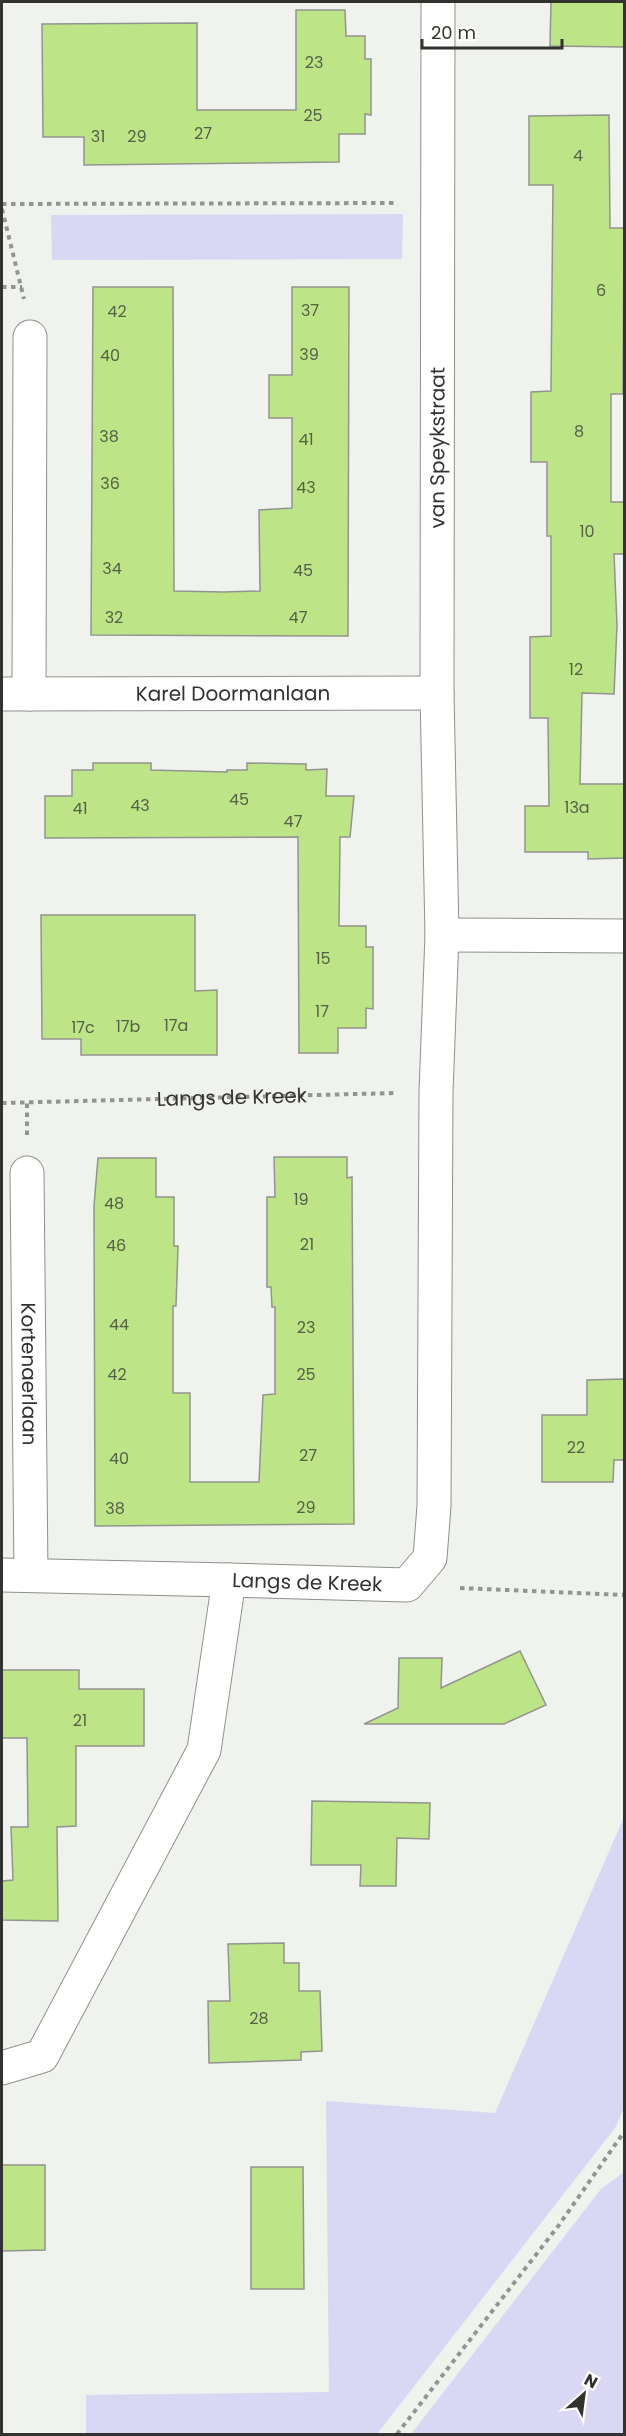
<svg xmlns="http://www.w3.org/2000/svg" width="626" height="2436" font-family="Poppins,sans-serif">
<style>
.green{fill:#dad7f4}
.building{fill:#bde587;stroke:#929490;stroke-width:1.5}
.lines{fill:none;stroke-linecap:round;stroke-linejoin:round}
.minor-casing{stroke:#8e908b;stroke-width:35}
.path{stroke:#939591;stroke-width:4;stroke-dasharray:4.5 4.5;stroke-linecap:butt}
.minor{stroke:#fff;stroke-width:33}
.labels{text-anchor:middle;stroke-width:4.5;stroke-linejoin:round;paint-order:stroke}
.number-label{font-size:16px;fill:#556046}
.street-label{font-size:20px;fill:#323331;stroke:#fefffd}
</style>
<rect width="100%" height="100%" fill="#f0f2ed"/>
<!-- green -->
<g class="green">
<path d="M 403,214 L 402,259 L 52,260 L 51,215 Z"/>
<path d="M 624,1817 L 624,2108 L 615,2128 L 377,2434 L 86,2434 L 86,2395 L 329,2392 L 326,2101 L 495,2113 Z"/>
<path d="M 624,2172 L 624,2434 L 411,2434 L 601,2189 Z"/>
</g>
<!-- building -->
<g class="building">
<path d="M 551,2 L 624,2 L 624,47 L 550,46 Z"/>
<path d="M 296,10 L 345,10 L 346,36 L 365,36 L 365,59 L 371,59 L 371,115 L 365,114 L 365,134 L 339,134 L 339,162 L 84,165 L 84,137 L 43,137 L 42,24 L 197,23 L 197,110 L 296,110 Z"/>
<path d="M 609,115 L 610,228 L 624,228 L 623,394 L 611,394 L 611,502 L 624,502 L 624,554 L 614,554 L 617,625 L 614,694 L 582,693 L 580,784 L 624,784 L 624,858 L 588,859 L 588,852 L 525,852 L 525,806 L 549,806 L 548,718 L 530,718 L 530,637 L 551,636 L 551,536 L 547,536 L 547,462 L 531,462 L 531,392 L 551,391 L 553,185 L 529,185 L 529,116 Z"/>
<path d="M 93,287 L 173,287 L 174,591 L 223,592 L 260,591 L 259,510 L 292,508 L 292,418 L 269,418 L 269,375 L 292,375 L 292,287 L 349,287 L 348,636 L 91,635 Z"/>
<path d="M 93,763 L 151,763 L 151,770 L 227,772 L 227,770 L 247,770 L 247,763 L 306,764 L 306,770 L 327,769 L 326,796 L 354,796 L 350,837 L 340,837 L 339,926 L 366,926 L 366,947 L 373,947 L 373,1009 L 366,1008 L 366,1028 L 338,1028 L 338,1053 L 299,1053 L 298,837 L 45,838 L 45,796 L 72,796 L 72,770 L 93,770 Z"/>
<path d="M 41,915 L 195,915 L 195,991 L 217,990 L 217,1055 L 81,1055 L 81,1039 L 42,1039 Z"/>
<path d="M 274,1157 L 347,1157 L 347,1178 L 352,1177 L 354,1524 L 95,1526 L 94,1206 L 98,1158 L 156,1158 L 156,1197 L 174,1197 L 174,1246 L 178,1246 L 176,1306 L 173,1306 L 173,1393 L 190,1393 L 190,1482 L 259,1482 L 263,1395 L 275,1394 L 275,1307 L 272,1307 L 271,1287 L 267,1287 L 267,1197 L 275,1197 Z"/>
<path d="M 624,1379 L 624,1460 L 614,1460 L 613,1482 L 542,1482 L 542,1415 L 587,1415 L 587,1380 Z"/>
<path d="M 520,1651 L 546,1705 L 504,1724 L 364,1724 L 398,1708 L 399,1658 L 442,1658 L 441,1688 Z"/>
<path d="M 2,1670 L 79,1670 L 79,1689 L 144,1689 L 144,1746 L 76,1746 L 76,1826 L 57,1827 L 58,1921 L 2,1920 L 2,1881 L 13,1880 L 11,1827 L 28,1827 L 27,1738 L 2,1738 Z"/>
<path d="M 312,1801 L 430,1803 L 429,1839 L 397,1838 L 396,1886 L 360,1886 L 361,1865 L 311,1865 Z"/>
<path d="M 284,1943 L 284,1963 L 299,1963 L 299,1991 L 320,1991 L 322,2051 L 301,2052 L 301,2060 L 209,2063 L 208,2001 L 230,2001 L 228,1944 Z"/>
<path d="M 2,2165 L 45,2165 L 45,2250 L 2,2251 Z"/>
<path d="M 251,2167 L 303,2167 L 304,2289 L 251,2289 Z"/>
</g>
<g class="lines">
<defs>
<g id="minor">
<path id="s2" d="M 2,694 L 437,693"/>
<path d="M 29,694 L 30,337"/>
<path d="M 442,935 L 624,936"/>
<path id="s3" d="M 27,1173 L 31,1574"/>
<path d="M 2,1575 L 229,1580"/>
<path id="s4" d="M 2,2068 L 42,2056 L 204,1750 L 229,1580 L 407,1585 L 430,1558 L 434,1506 L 436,1092 L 442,935 L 437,693 L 438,2"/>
</g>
</defs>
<!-- minor casing -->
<use href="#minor" class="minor-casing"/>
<!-- path -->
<g class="path">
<path d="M 2,204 L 397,203"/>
<path d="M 2,209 L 24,299"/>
<path d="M 2,287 L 22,287"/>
<path id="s1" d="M 2,1103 L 396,1093"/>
<path d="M 27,1135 L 27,1103"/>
<path d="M 460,1588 L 624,1595"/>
<path d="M 397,2434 L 559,2225 L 624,2132"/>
</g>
<!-- minor -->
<use href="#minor" class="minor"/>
</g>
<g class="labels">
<!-- number labels -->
<g class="number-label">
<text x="314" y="68">23</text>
<text x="313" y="121">25</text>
<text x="203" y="139">27</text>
<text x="98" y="142">31</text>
<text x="137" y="142">29</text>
<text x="578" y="161">4</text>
<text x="601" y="296">6</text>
<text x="310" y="316">37</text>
<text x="117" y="317">42</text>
<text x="309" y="360">39</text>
<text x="110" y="361">40</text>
<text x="579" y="437">8</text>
<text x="109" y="442">38</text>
<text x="306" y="445">41</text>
<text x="110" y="489">36</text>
<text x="306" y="493">43</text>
<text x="587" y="537">10</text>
<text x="112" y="574">34</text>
<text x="303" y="576">45</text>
<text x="114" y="623">32</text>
<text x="298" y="623">47</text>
<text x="576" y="675">12</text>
<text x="239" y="805">45</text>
<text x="140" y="811">43</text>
<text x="577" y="813">13a</text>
<text x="80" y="814">41</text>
<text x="293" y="827">47</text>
<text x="323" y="964">15</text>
<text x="322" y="1017">17</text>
<text x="176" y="1031">17a</text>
<text x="128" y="1032">17b</text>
<text x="83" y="1033">17c</text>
<text x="301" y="1205">19</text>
<text x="114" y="1209">48</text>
<text x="307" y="1250">21</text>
<text x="116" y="1251">46</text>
<text x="119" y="1330">44</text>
<text x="306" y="1333">23</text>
<text x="117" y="1380">42</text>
<text x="306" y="1380">25</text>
<text x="576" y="1453">22</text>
<text x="308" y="1461">27</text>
<text x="119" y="1464">40</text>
<text x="306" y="1513">29</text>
<text x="115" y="1514">38</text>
<text x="80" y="1726">21</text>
<text x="259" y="2024">28</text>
</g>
<!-- street labels -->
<g class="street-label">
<text dy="7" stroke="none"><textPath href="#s4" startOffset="1884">van Speykstraat</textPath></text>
<text dy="7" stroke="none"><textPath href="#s2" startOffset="231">Karel Doormanlaan</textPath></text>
<text dy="7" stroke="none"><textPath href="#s1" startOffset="230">Langs de Kreek</textPath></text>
<text dy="7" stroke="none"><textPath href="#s3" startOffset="201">Kortenaerlaan</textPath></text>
<text dy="7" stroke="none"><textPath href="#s4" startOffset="638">Langs de Kreek</textPath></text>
</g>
</g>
<!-- border -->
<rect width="626" height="2436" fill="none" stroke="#323331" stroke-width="6"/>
<!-- north arrow -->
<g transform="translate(584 2394) rotate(28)" stroke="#fefffd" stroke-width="4.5" paint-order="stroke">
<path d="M0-4.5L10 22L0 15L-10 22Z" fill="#323331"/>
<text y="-9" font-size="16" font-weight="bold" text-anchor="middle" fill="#323331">N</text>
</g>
<!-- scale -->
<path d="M422 39v9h140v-9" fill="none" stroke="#323331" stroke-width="3"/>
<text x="431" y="39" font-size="18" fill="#323331" stroke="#fefffd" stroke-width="4.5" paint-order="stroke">20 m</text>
</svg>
